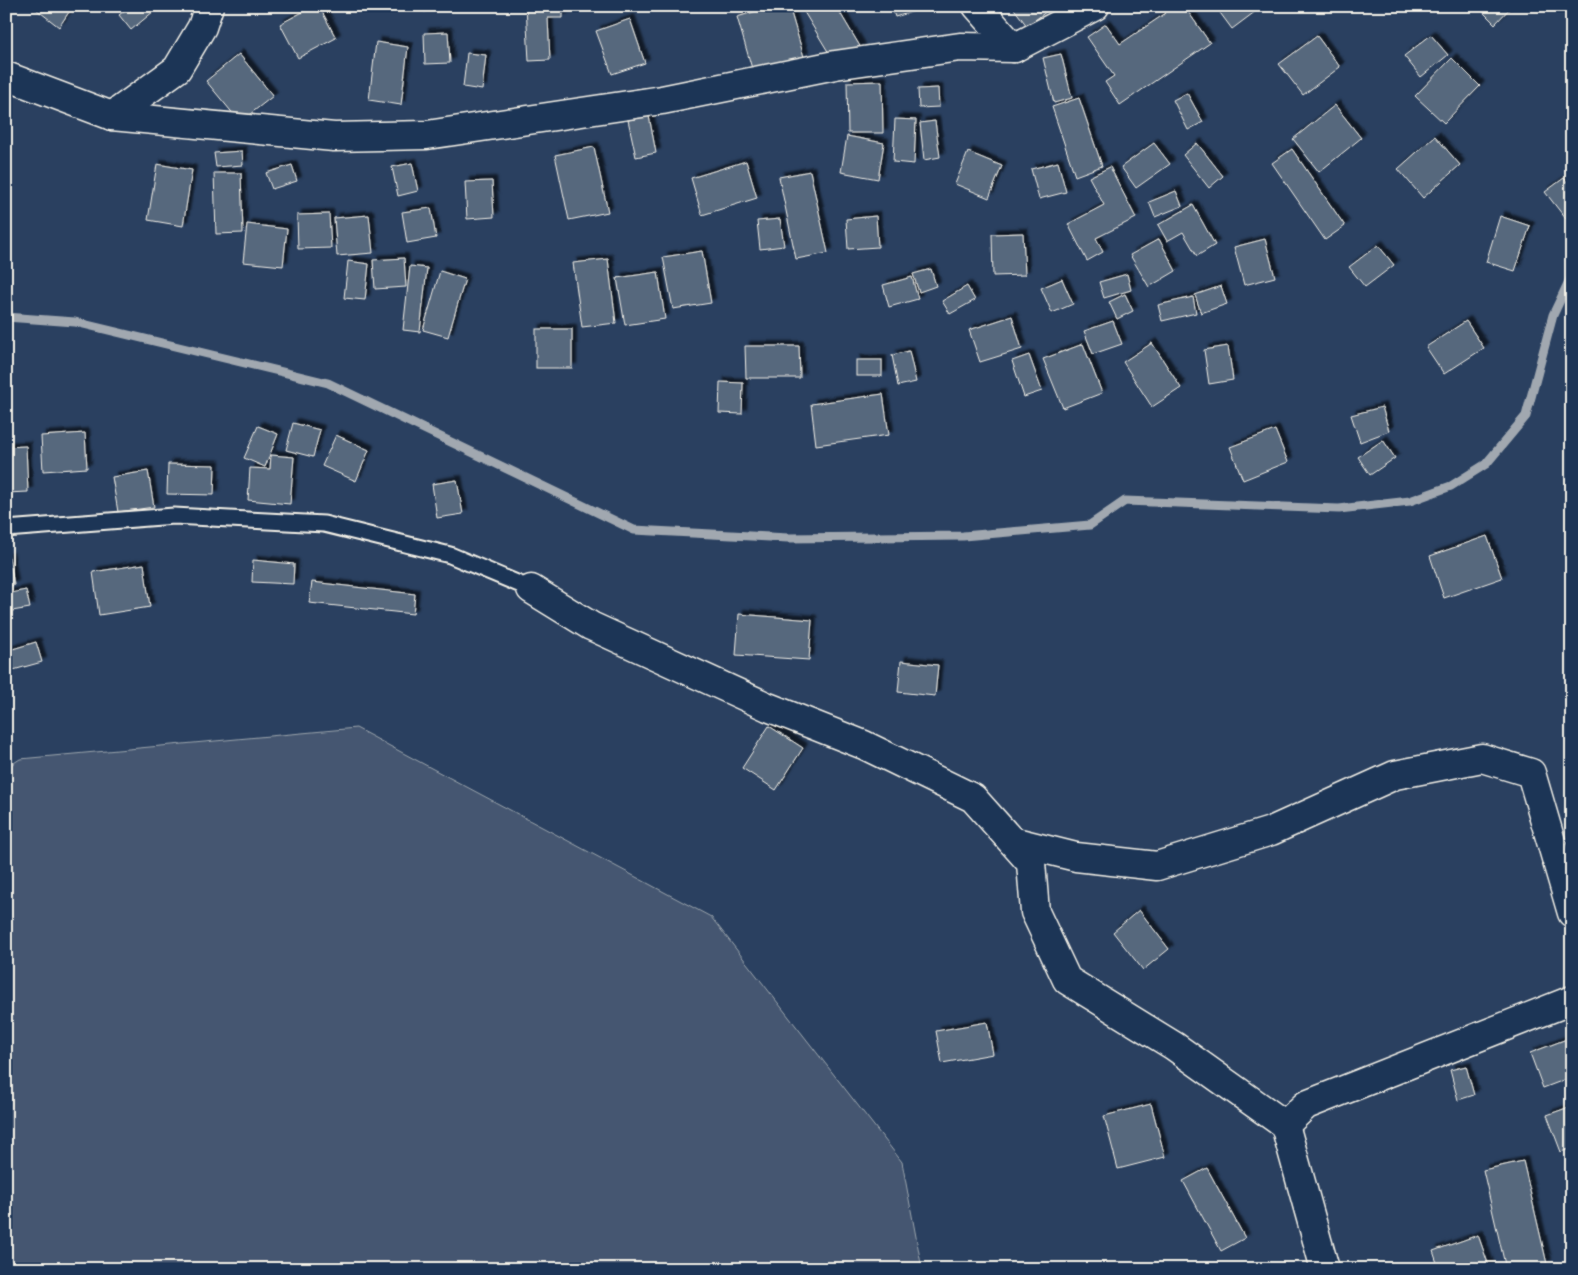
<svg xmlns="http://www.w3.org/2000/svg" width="1578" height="1275" font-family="'Patrick Hand',sans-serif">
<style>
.green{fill:#445771;stroke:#9ca4ac}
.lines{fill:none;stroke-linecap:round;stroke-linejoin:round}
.stream{stroke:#a1a8b0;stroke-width:9}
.building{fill:#56677d;stroke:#f4f1e8;filter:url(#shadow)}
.lane-casing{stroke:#f4f1e8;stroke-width:19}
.street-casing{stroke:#f4f1e8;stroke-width:31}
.lane{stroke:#1d3557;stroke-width:15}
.street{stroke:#1d3557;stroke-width:28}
</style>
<defs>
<filter id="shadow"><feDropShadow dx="4.5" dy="-4.5" stdDeviation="1" flood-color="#0009"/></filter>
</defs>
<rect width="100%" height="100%" fill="#2a4060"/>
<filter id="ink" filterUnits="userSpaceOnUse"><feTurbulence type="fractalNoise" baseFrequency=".02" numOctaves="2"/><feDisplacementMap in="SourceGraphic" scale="10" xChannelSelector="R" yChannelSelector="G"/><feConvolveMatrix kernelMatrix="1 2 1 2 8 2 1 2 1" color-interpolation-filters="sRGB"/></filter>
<g filter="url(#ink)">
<!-- green -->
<path class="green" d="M 356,728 L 711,917 L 902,1162 L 922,1269 L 6,1269 L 6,768 L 20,759 Z"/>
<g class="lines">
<!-- stream -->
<path class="stream" d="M 6,317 L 75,322 L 328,383 L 634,530 L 788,538 L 963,536 L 1090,525 L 1125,501 L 1339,509 L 1410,501 L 1451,486 L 1486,464 L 1526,416 L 1553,315 L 1572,275"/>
</g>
<!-- building -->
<g class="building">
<path d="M 32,6 L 73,6 L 59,27 Z"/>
<path d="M 130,6 L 150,6 L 154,11 L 131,30 L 119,15 Z"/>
<path d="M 314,6 L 319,6 L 336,38 L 298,58 L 280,24 Z"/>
<path d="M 423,6 L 448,6 L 448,9 L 424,12 Z"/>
<path d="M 526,6 L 563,6 L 563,18 L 548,18 L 550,60 L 529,61 Z"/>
<path d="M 773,6 L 789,6 L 804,57 L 753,72 L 737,17 Z"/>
<path d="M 836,6 L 861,48 L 835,63 L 801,7 Z"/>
<path d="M 891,6 L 913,6 L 915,11 L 895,17 Z"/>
<path d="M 1012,6 L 1044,6 L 1047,11 L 1027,26 Z"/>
<path d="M 1161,6 L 1184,6 L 1210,43 L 1120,105 L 1105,82 L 1114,76 L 1087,37 L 1106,24 L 1120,44 L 1166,13 Z"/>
<path d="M 1215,6 L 1253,6 L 1256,11 L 1232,29 Z"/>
<path d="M 1485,6 L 1512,6 L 1495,24 L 1481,10 Z"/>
<path d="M 630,19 L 645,63 L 612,74 L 596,31 Z"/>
<path d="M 448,32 L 450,63 L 425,64 L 424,33 Z"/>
<path d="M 1431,35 L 1448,55 L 1421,77 L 1404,56 Z"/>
<path d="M 1317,36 L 1340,67 L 1303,95 L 1279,64 Z"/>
<path d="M 376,42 L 408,47 L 401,105 L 369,100 Z"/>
<path d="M 467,53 L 486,55 L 482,90 L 463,87 Z"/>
<path d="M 239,54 L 273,96 L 240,122 L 206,81 Z"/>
<path d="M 1061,54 L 1072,98 L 1054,103 L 1043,58 Z"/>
<path d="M 1452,58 L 1480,86 L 1444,123 L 1415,96 Z"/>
<path d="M 882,81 L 883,133 L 848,133 L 847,82 Z"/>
<path d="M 938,88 L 939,107 L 919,108 L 918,89 Z"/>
<path d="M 1187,93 L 1203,122 L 1188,130 L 1173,100 Z"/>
<path d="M 1079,98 L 1102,166 L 1075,176 L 1052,107 Z"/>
<path d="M 1335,105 L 1361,138 L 1319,172 L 1293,139 Z"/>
<path d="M 649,116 L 656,153 L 636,157 L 628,120 Z"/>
<path d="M 895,119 L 916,120 L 914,164 L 893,162 Z"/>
<path d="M 935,121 L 940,157 L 924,160 L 920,123 Z"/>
<path d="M 847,136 L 884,143 L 878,179 L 841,172 Z"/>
<path d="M 1435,136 L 1460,165 L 1423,198 L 1398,169 Z"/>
<path d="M 1154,143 L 1170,164 L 1136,188 L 1121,167 Z"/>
<path d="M 1197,143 L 1223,176 L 1209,188 L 1183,155 Z"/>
<path d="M 594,147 L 608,212 L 569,220 L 555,155 Z"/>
<path d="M 1292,149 L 1345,226 L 1325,240 L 1272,163 Z"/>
<path d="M 242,151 L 243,165 L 216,167 L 214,153 Z"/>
<path d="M 968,152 L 1002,166 L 989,198 L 955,184 Z"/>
<path d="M 746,161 L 757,198 L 702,215 L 691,178 Z"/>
<path d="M 1058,162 L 1066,192 L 1039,199 L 1031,169 Z"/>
<path d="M 412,163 L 418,191 L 398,196 L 392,167 Z"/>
<path d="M 157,164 L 192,170 L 183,226 L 148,220 Z"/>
<path d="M 292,165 L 297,181 L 272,189 L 266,173 Z"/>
<path d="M 1110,167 L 1136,218 L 1096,238 L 1103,252 L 1087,261 L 1068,224 L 1104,205 L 1089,177 Z"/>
<path d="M 810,171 L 828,253 L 796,259 L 779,177 Z"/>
<path d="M 214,173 L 241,173 L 243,233 L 216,234 Z"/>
<path d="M 1564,178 L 1572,188 L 1572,214 L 1566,219 L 1545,192 Z"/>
<path d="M 492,181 L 494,217 L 467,219 L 465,182 Z"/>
<path d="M 1176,191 L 1182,206 L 1155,217 L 1149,202 Z"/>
<path d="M 1193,205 L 1215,245 L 1197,256 L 1183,232 L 1167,241 L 1158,225 Z"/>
<path d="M 431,208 L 436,238 L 407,243 L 402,212 Z"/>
<path d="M 329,214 L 331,248 L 298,249 L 297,215 Z"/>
<path d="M 369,215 L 373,253 L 337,256 L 334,218 Z"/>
<path d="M 876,216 L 878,247 L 848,249 L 846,219 Z"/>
<path d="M 1500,216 L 1530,226 L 1515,271 L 1486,262 Z"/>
<path d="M 780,219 L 784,246 L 760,249 L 757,221 Z"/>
<path d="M 247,224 L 287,229 L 283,266 L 243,262 Z"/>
<path d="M 1023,233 L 1025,275 L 993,276 L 992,234 Z"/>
<path d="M 1159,239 L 1176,271 L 1149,287 L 1130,255 Z"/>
<path d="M 1265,239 L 1275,277 L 1244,285 L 1234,247 Z"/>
<path d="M 1378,245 L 1394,265 L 1365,287 L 1349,267 Z"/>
<path d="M 702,251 L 711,303 L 673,309 L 663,257 Z"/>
<path d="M 404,258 L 406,287 L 375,289 L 373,260 Z"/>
<path d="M 608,259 L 616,323 L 582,327 L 573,263 Z"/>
<path d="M 348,261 L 369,264 L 365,300 L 344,298 Z"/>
<path d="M 410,266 L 427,268 L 420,332 L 403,330 Z"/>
<path d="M 931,269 L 936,286 L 919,292 L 913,274 Z"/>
<path d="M 440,271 L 465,279 L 448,337 L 423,330 Z"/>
<path d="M 658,272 L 665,319 L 625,325 L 617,278 Z"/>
<path d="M 1127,274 L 1131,290 L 1104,298 L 1099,282 Z"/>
<path d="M 912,277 L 918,299 L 889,307 L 883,285 Z"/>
<path d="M 1062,279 L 1073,304 L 1052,313 L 1041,288 Z"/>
<path d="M 967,286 L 975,300 L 950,314 L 942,301 Z"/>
<path d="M 1221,286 L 1227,304 L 1201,313 L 1195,295 Z"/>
<path d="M 1125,294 L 1133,311 L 1117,319 L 1109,302 Z"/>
<path d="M 1193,297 L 1196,313 L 1162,321 L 1158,305 Z"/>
<path d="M 1012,316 L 1022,349 L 980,362 L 969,330 Z"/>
<path d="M 1113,321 L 1122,344 L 1093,354 L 1084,331 Z"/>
<path d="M 1466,321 L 1484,348 L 1444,374 L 1426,347 Z"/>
<rect x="536" y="329" width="36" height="39"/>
<path d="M 1152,343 L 1181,388 L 1152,407 L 1123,362 Z"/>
<path d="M 1083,344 L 1102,393 L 1063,408 L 1043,359 Z"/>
<path d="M 745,346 L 799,346 L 800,378 L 746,378 Z"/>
<path d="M 1228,346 L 1233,380 L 1209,384 L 1204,350 Z"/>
<path d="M 909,351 L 916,382 L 898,386 L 892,355 Z"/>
<path d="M 1029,355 L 1042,391 L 1024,397 L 1012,361 Z"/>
<rect x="856" y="360" width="26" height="16"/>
<path d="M 720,382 L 743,383 L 742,414 L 719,413 Z"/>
<path d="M 883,394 L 889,435 L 816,445 L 811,404 Z"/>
<path d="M 1382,407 L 1389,431 L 1360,442 L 1351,415 Z"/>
<path d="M 293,423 L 320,430 L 313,457 L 286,450 Z"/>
<path d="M 258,426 L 278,434 L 265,467 L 244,458 Z"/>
<path d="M 1275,430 L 1288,462 L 1243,480 L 1230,447 Z"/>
<path d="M 85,433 L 87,468 L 43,471 L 41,436 Z"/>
<path d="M 336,435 L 369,450 L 356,481 L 322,466 Z"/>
<path d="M 1383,440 L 1395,458 L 1370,475 L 1358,457 Z"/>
<path d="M 26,446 L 28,492 L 6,493 L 6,447 Z"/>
<path d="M 271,455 L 294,457 L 290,504 L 248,500 L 250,468 L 270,469 Z"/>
<path d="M 168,464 L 215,465 L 214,495 L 167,494 Z"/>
<path d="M 148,471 L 154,507 L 118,512 L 112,477 Z"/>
<path d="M 457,480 L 463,514 L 437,518 L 432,484 Z"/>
<path d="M 1487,536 L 1502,578 L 1444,598 L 1430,556 Z"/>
<path d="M 9,557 L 14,585 L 6,587 L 6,558 Z"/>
<path d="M 253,560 L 294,564 L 293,584 L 252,582 Z"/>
<path d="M 144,564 L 150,607 L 99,615 L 93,572 Z"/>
<path d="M 312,582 L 415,594 L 413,614 L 309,603 Z"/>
<path d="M 26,590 L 30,608 L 6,612 L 6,594 Z"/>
<path d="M 739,614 L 812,620 L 809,660 L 736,655 Z"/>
<path d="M 36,642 L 42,662 L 6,672 L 6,651 Z"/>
<path d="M 901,661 L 938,665 L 935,696 L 898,692 Z"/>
<path d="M 769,726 L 803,748 L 776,790 L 742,768 Z"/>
<path d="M 1139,910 L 1169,949 L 1143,970 L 1113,932 Z"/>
<path d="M 987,1022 L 993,1054 L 942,1063 L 936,1031 Z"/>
<path d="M 1572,1037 L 1572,1077 L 1543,1088 L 1530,1053 Z"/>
<path d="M 1466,1066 L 1474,1095 L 1458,1100 L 1450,1070 Z"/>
<path d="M 1151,1104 L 1165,1157 L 1118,1169 L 1104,1116 Z"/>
<path d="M 1572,1106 L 1572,1148 L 1561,1152 L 1547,1115 Z"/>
<path d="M 1523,1161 L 1547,1264 L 1526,1269 L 1506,1269 L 1483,1170 Z"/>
<path d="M 1207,1168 L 1245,1238 L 1221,1251 L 1183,1181 Z"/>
<path d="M 1478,1235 L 1490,1269 L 1439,1269 L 1433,1251 Z"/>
</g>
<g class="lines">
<defs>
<path id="lane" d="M 6,529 L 174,516 L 324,524 L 450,555 L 531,589"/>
<g id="street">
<path d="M 977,6 L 1014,48"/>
<path d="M 6,76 L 112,116 L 334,137 L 427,135 L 662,100 L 835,65 L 960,47 L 1014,48 L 1095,6"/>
<path d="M 112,116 L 177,69 L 202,27 L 209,6"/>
<path d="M 531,589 L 591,626 L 768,707 L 864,745 L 973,798 L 1031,863 L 1035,912 L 1067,980 L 1174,1046 L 1285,1125"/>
<path d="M 1012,841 L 1076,857 L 1157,866 L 1271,831 L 1395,775 L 1482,758 L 1531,773 L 1572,913"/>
<path d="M 1325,1269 L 1285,1125 L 1306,1105 L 1572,1000"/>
</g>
</defs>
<!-- lane casing -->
<use href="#lane" class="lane-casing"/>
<!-- street casing -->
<use href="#street" class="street-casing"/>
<!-- lane -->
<use href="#lane" class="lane"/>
<!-- street -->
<use href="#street" class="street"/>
</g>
</g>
<!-- margin -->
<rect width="1578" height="1275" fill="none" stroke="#1d3557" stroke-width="25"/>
<rect x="12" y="12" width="1553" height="1250" fill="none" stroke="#f4f1e8" stroke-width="2" filter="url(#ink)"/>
</svg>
